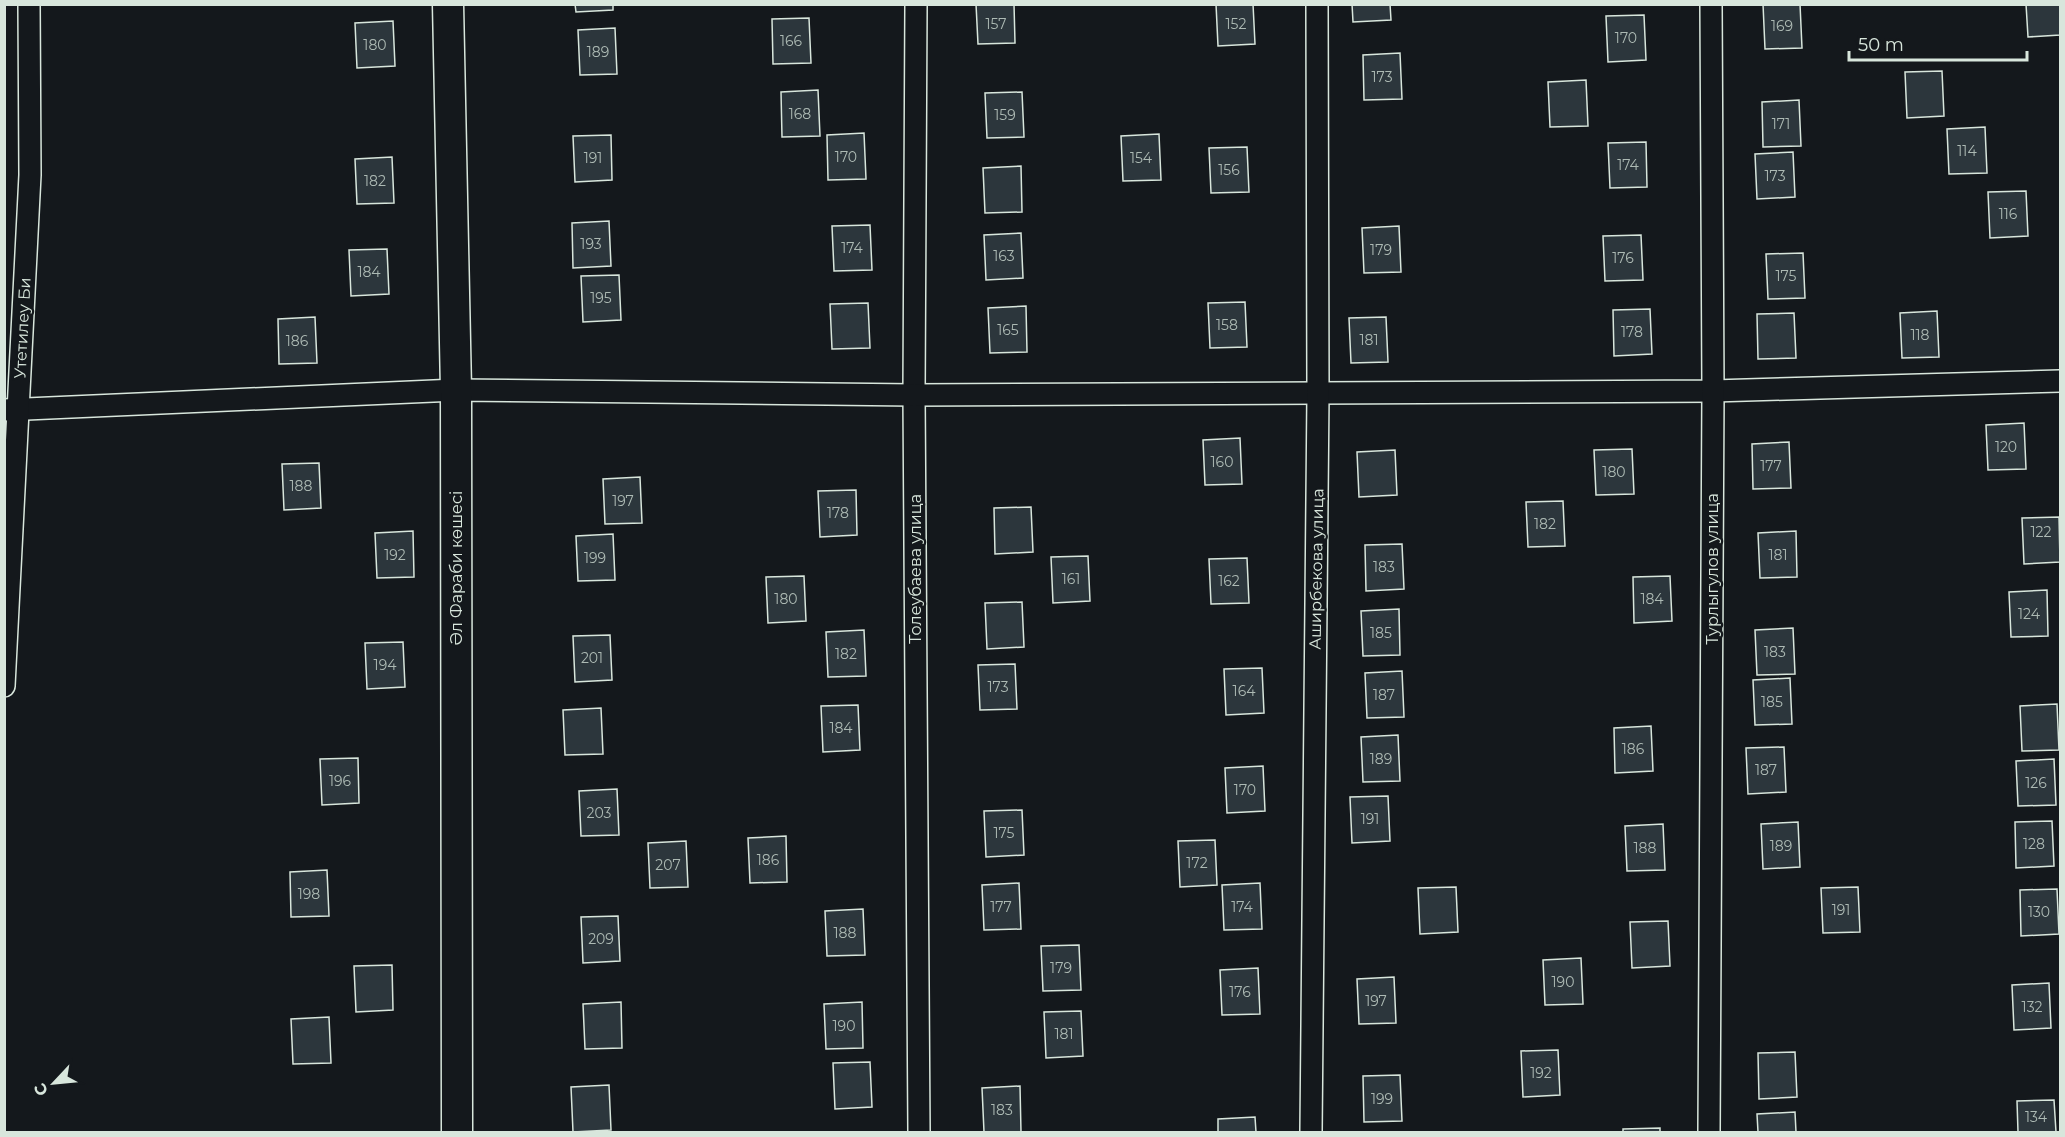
<svg xmlns="http://www.w3.org/2000/svg" width="2065" height="1137" font-family="Montserrat,sans-serif">
<style>
.building{fill:#2c363c;stroke:#d8e6dc;stroke-width:1.5}
.lines{fill:none;stroke-linecap:round;stroke-linejoin:round}
.street-casing{stroke:#d8e6dc;stroke-width:24}
.secondary-casing{stroke:#d8e6dc;stroke-width:33}
.street{stroke:#14181c;stroke-width:21}
.secondary{stroke:#14181c;stroke-width:30}
.labels{text-anchor:middle;stroke-width:4.5;stroke-linejoin:round;paint-order:stroke}
.number-label{font-size:14px;fill:#adbab4}
.street-label{font-size:16px;fill:#d8e6dc;stroke:#14181c}
</style>
<rect width="100%" height="100%" fill="#14181c"/>
<!-- building -->
<g class="building">
<path d="M 575,4 L 613,4 L 613,10 L 576,12 Z"/>
<path d="M 976,4 L 1014,4 L 1015,43 L 978,44 Z"/>
<path d="M 1216,4 L 1253,4 L 1255,44 L 1218,46 Z"/>
<path d="M 1352,4 L 1390,4 L 1391,20 L 1353,22 Z"/>
<path d="M 1763,4 L 1800,4 L 1802,48 L 1765,49 Z"/>
<path d="M 2026,4 L 2060,4 L 2060,35 L 2028,37 Z"/>
<path d="M 1644,15 L 1646,60 L 1608,62 L 1606,16 Z"/>
<path d="M 809,18 L 811,63 L 773,64 L 772,19 Z"/>
<path d="M 393,21 L 395,66 L 357,68 L 355,23 Z"/>
<path d="M 615,28 L 617,74 L 580,75 L 578,30 Z"/>
<path d="M 1400,53 L 1402,99 L 1364,100 L 1363,55 Z"/>
<path d="M 1942,71 L 1944,116 L 1907,118 L 1905,72 Z"/>
<path d="M 1586,80 L 1588,126 L 1550,127 L 1548,82 Z"/>
<path d="M 818,90 L 820,136 L 782,137 L 781,92 Z"/>
<path d="M 1022,92 L 1024,137 L 987,138 L 985,93 Z"/>
<path d="M 1799,100 L 1801,146 L 1763,147 L 1762,102 Z"/>
<path d="M 1985,127 L 1987,173 L 1949,174 L 1947,129 Z"/>
<path d="M 864,133 L 866,179 L 828,180 L 827,135 Z"/>
<path d="M 1159,134 L 1161,180 L 1123,181 L 1121,136 Z"/>
<path d="M 611,135 L 612,180 L 575,182 L 573,136 Z"/>
<path d="M 1646,142 L 1647,187 L 1610,188 L 1608,143 Z"/>
<path d="M 1247,147 L 1249,192 L 1211,193 L 1209,148 Z"/>
<path d="M 1793,152 L 1795,197 L 1757,199 L 1755,154 Z"/>
<path d="M 392,157 L 394,203 L 357,204 L 355,159 Z"/>
<path d="M 1021,166 L 1022,212 L 985,213 L 983,168 Z"/>
<path d="M 2026,191 L 2028,236 L 1990,238 L 1988,192 Z"/>
<path d="M 609,221 L 611,266 L 573,268 L 572,223 Z"/>
<path d="M 870,225 L 872,270 L 834,271 L 832,226 Z"/>
<path d="M 1399,226 L 1401,272 L 1364,273 L 1362,228 Z"/>
<path d="M 1021,233 L 1023,278 L 986,280 L 984,235 Z"/>
<path d="M 1641,235 L 1643,280 L 1605,281 L 1603,236 Z"/>
<path d="M 387,249 L 389,294 L 351,296 L 349,250 Z"/>
<path d="M 1803,253 L 1805,298 L 1768,299 L 1766,254 Z"/>
<path d="M 619,275 L 621,320 L 583,322 L 581,276 Z"/>
<path d="M 1245,302 L 1247,347 L 1210,348 L 1208,303 Z"/>
<path d="M 868,303 L 870,348 L 832,349 L 830,304 Z"/>
<path d="M 1026,306 L 1027,352 L 990,353 L 988,308 Z"/>
<path d="M 1650,309 L 1652,354 L 1614,356 L 1613,310 Z"/>
<path d="M 1937,311 L 1939,357 L 1902,358 L 1900,313 Z"/>
<path d="M 1794,313 L 1796,358 L 1758,359 L 1757,314 Z"/>
<path d="M 315,317 L 317,363 L 279,364 L 278,319 Z"/>
<path d="M 1386,317 L 1388,362 L 1351,363 L 1349,318 Z"/>
<path d="M 2024,423 L 2026,469 L 1988,470 L 1986,425 Z"/>
<path d="M 1240,438 L 1242,484 L 1205,485 L 1203,440 Z"/>
<path d="M 1789,442 L 1791,488 L 1753,489 L 1752,444 Z"/>
<path d="M 1632,449 L 1634,494 L 1596,495 L 1594,450 Z"/>
<path d="M 1395,450 L 1397,495 L 1359,497 L 1357,452 Z"/>
<path d="M 319,463 L 321,508 L 284,510 L 282,464 Z"/>
<path d="M 640,477 L 642,523 L 605,524 L 603,479 Z"/>
<path d="M 856,490 L 857,535 L 820,537 L 818,491 Z"/>
<path d="M 1563,501 L 1565,546 L 1528,547 L 1526,502 Z"/>
<path d="M 1031,507 L 1033,552 L 995,554 L 994,508 Z"/>
<path d="M 2059,517 L 2060,562 L 2024,564 L 2022,518 Z"/>
<path d="M 413,531 L 414,577 L 377,578 L 375,533 Z"/>
<path d="M 1796,531 L 1797,577 L 1760,578 L 1758,533 Z"/>
<path d="M 613,534 L 615,580 L 578,581 L 576,536 Z"/>
<path d="M 1402,544 L 1404,589 L 1366,591 L 1365,545 Z"/>
<path d="M 1088,556 L 1090,601 L 1053,603 L 1051,557 Z"/>
<path d="M 1247,558 L 1249,603 L 1211,604 L 1209,559 Z"/>
<path d="M 804,576 L 806,621 L 768,623 L 766,577 Z"/>
<path d="M 1670,576 L 1672,621 L 1634,623 L 1633,577 Z"/>
<path d="M 2047,590 L 2048,636 L 2011,637 L 2009,592 Z"/>
<path d="M 1022,602 L 1024,647 L 987,649 L 985,603 Z"/>
<path d="M 1399,609 L 1400,655 L 1363,656 L 1361,611 Z"/>
<path d="M 1793,628 L 1795,674 L 1757,675 L 1755,630 Z"/>
<path d="M 864,630 L 866,676 L 828,677 L 826,632 Z"/>
<path d="M 610,635 L 612,680 L 575,682 L 573,636 Z"/>
<path d="M 403,642 L 405,687 L 367,689 L 365,643 Z"/>
<path d="M 1015,664 L 1017,709 L 980,710 L 978,665 Z"/>
<path d="M 1262,668 L 1264,713 L 1226,715 L 1224,669 Z"/>
<path d="M 1402,671 L 1404,717 L 1367,718 L 1365,673 Z"/>
<path d="M 1790,678 L 1792,724 L 1755,725 L 1753,680 Z"/>
<path d="M 2057,704 L 2059,750 L 2022,751 L 2020,706 Z"/>
<path d="M 858,705 L 860,750 L 823,752 L 821,706 Z"/>
<path d="M 601,708 L 603,754 L 565,755 L 563,710 Z"/>
<path d="M 1651,726 L 1653,771 L 1615,773 L 1614,728 Z"/>
<path d="M 1398,735 L 1400,781 L 1363,782 L 1361,737 Z"/>
<path d="M 1784,747 L 1786,792 L 1748,794 L 1746,748 Z"/>
<path d="M 358,758 L 359,803 L 322,805 L 320,759 Z"/>
<path d="M 2054,759 L 2056,805 L 2018,806 L 2016,761 Z"/>
<path d="M 1263,766 L 1265,811 L 1227,813 L 1225,768 Z"/>
<path d="M 617,789 L 619,835 L 581,836 L 579,791 Z"/>
<path d="M 1388,796 L 1390,841 L 1352,843 L 1350,797 Z"/>
<path d="M 1022,810 L 1024,855 L 986,857 L 984,811 Z"/>
<path d="M 2052,821 L 2054,866 L 2016,868 L 2015,822 Z"/>
<path d="M 1798,822 L 1800,867 L 1763,869 L 1761,824 Z"/>
<path d="M 1663,824 L 1665,870 L 1627,871 L 1625,826 Z"/>
<path d="M 786,836 L 787,882 L 750,883 L 748,838 Z"/>
<path d="M 1215,840 L 1217,885 L 1180,887 L 1178,841 Z"/>
<path d="M 686,841 L 688,887 L 650,888 L 648,843 Z"/>
<path d="M 327,870 L 329,916 L 291,917 L 290,872 Z"/>
<path d="M 1019,883 L 1021,929 L 984,930 L 982,885 Z"/>
<path d="M 1260,883 L 1262,929 L 1224,930 L 1222,885 Z"/>
<path d="M 1456,887 L 1458,932 L 1420,934 L 1418,888 Z"/>
<path d="M 1858,887 L 1860,932 L 1823,933 L 1821,888 Z"/>
<path d="M 2057,889 L 2059,934 L 2021,936 L 2020,890 Z"/>
<path d="M 863,909 L 865,955 L 827,956 L 825,911 Z"/>
<path d="M 618,916 L 620,961 L 583,963 L 581,917 Z"/>
<path d="M 1668,921 L 1670,966 L 1632,968 L 1630,922 Z"/>
<path d="M 1079,945 L 1081,990 L 1043,991 L 1041,946 Z"/>
<path d="M 1581,958 L 1583,1004 L 1545,1005 L 1543,960 Z"/>
<path d="M 392,965 L 393,1010 L 356,1012 L 354,966 Z"/>
<path d="M 1258,968 L 1260,1014 L 1222,1015 L 1220,970 Z"/>
<path d="M 1394,977 L 1396,1023 L 1359,1024 L 1357,979 Z"/>
<path d="M 2049,983 L 2051,1028 L 2014,1030 L 2012,985 Z"/>
<path d="M 621,1002 L 622,1048 L 585,1049 L 583,1004 Z"/>
<path d="M 862,1002 L 863,1048 L 826,1049 L 824,1004 Z"/>
<path d="M 1081,1011 L 1083,1056 L 1046,1058 L 1044,1012 Z"/>
<path d="M 329,1017 L 331,1063 L 293,1064 L 291,1019 Z"/>
<path d="M 1558,1050 L 1560,1095 L 1523,1097 L 1521,1051 Z"/>
<path d="M 1795,1052 L 1797,1097 L 1759,1099 L 1758,1053 Z"/>
<path d="M 870,1062 L 872,1107 L 835,1109 L 833,1063 Z"/>
<path d="M 1400,1075 L 1402,1121 L 1364,1122 L 1363,1076 Z"/>
<path d="M 609,1085 L 611,1130 L 573,1132 L 571,1087 Z"/>
<path d="M 1020,1086 L 1021,1132 L 984,1132 L 982,1088 Z"/>
<path d="M 2054,1100 L 2056,1132 L 2018,1132 L 2017,1101 Z"/>
<path d="M 1795,1112 L 1796,1132 L 1758,1132 L 1757,1114 Z"/>
<path d="M 1255,1117 L 1256,1132 L 1218,1132 L 1218,1119 Z"/>
<path d="M 1660,1128 L 1660,1132 L 1623,1132 L 1623,1129 Z"/>
</g>
<g class="lines">
<defs>
<g id="street">
<path d="M 916,4 L 914,395 L 919,1132"/>
<path d="M 4,410 L 456,390 L 914,395 L 1318,393 L 1713,391 L 2060,381"/>
<path d="M 4,686 L 30,175 L 29,4"/>
<path d="M 1311,1132 L 1318,393 L 1317,4"/>
<path d="M 1709,1132 L 1713,391 L 1711,4"/>
</g>
<path id="secondary" d="M 448,4 L 456,390 L 457,1132"/>
</defs>
<!-- street casing -->
<use href="#street" class="street-casing"/>
<!-- secondary casing -->
<use href="#secondary" class="secondary-casing"/>
<!-- street -->
<use href="#street" class="street"/>
<!-- secondary -->
<use href="#secondary" class="secondary"/>
</g>
<g class="labels">
<!-- number labels -->
<g class="number-label">
<text x="996" y="29">157</text>
<text x="1236" y="29">152</text>
<text x="1782" y="31">169</text>
<text x="1626" y="43">170</text>
<text x="791" y="46">166</text>
<text x="375" y="50">180</text>
<text x="598" y="57">189</text>
<text x="1382" y="82">173</text>
<text x="800" y="119">168</text>
<text x="1005" y="120">159</text>
<text x="1781" y="129">171</text>
<text x="1967" y="156">114</text>
<text x="846" y="162">170</text>
<text x="593" y="163">191</text>
<text x="1141" y="163">154</text>
<text x="1628" y="170">174</text>
<text x="1229" y="175">156</text>
<text x="1775" y="181">173</text>
<text x="375" y="186">182</text>
<text x="2008" y="219">116</text>
<text x="591" y="249">193</text>
<text x="852" y="253">174</text>
<text x="1381" y="255">179</text>
<text x="1004" y="261">163</text>
<text x="1623" y="263">176</text>
<text x="369" y="277">184</text>
<text x="1786" y="281">175</text>
<text x="601" y="303">195</text>
<text x="1227" y="330">158</text>
<text x="1008" y="335">165</text>
<text x="1632" y="337">178</text>
<text x="1920" y="340">118</text>
<text x="1369" y="345">181</text>
<text x="297" y="346">186</text>
<text x="2006" y="452">120</text>
<text x="1222" y="467">160</text>
<text x="1771" y="471">177</text>
<text x="1614" y="477">180</text>
<text x="301" y="491">188</text>
<text x="623" y="506">197</text>
<text x="838" y="518">178</text>
<text x="1545" y="529">182</text>
<text x="2041" y="537">122</text>
<text x="395" y="560">192</text>
<text x="1778" y="560">181</text>
<text x="595" y="563">199</text>
<text x="1384" y="572">183</text>
<text x="1071" y="584">161</text>
<text x="1229" y="586">162</text>
<text x="786" y="604">180</text>
<text x="1652" y="604">184</text>
<text x="2029" y="619">124</text>
<text x="1381" y="638">185</text>
<text x="1775" y="657">183</text>
<text x="846" y="659">182</text>
<text x="592" y="663">201</text>
<text x="385" y="670">194</text>
<text x="998" y="692">173</text>
<text x="1244" y="696">164</text>
<text x="1384" y="700">187</text>
<text x="1772" y="707">185</text>
<text x="841" y="733">184</text>
<text x="1633" y="754">186</text>
<text x="1381" y="764">189</text>
<text x="1766" y="775">187</text>
<text x="340" y="786">196</text>
<text x="2036" y="788">126</text>
<text x="1245" y="795">170</text>
<text x="599" y="818">203</text>
<text x="1370" y="824">191</text>
<text x="1004" y="838">175</text>
<text x="2034" y="849">128</text>
<text x="1781" y="851">189</text>
<text x="1645" y="853">188</text>
<text x="768" y="865">186</text>
<text x="1197" y="868">172</text>
<text x="668" y="870">207</text>
<text x="309" y="899">198</text>
<text x="1001" y="912">177</text>
<text x="1242" y="912">174</text>
<text x="1841" y="915">191</text>
<text x="2039" y="917">130</text>
<text x="845" y="938">188</text>
<text x="601" y="944">209</text>
<text x="1061" y="973">179</text>
<text x="1563" y="987">190</text>
<text x="1240" y="997">176</text>
<text x="1376" y="1006">197</text>
<text x="2032" y="1012">132</text>
<text x="844" y="1031">190</text>
<text x="1064" y="1039">181</text>
<text x="1541" y="1078">192</text>
<text x="1382" y="1104">199</text>
<text x="1002" y="1115">183</text>
<text x="2036" y="1122">134</text>
</g>
<!-- street labels -->
<g class="street-label">
<text transform="translate(22 328) rotate(-87)" y="6">Утетилеу Би</text>
<text transform="translate(456 568) rotate(-90)" y="6">Әл Фараби көшесі</text>
<text transform="translate(915 569) rotate(-90)" y="6">Толеубаева улица</text>
<text transform="translate(1316 569) rotate(-89)" y="6">Аширбекова улица</text>
<text transform="translate(1712 569) rotate(-90)" y="6">Турлыгулов улица</text>
</g>
</g>
<!-- border -->
<rect width="2065" height="1137" fill="none" stroke="#d8e6dc" stroke-width="12"/>
<!-- north arrow -->
<g transform="translate(54 1083) rotate(244)" stroke="#14181c" stroke-width="4.5" paint-order="stroke">
<path d="M0-4.5L10 22L0 15L-10 22Z" fill="#d8e6dc"/>
<text y="-9" font-size="16" font-weight="bold" text-anchor="middle" fill="#d8e6dc">С</text>
</g>
<!-- scale -->
<path d="M1849 51v9h178v-9" fill="none" stroke="#d8e6dc" stroke-width="3"/>
<text x="1858" y="51" font-size="18" fill="#d8e6dc" stroke="#14181c" stroke-width="4.5" paint-order="stroke">50 m</text>
</svg>
